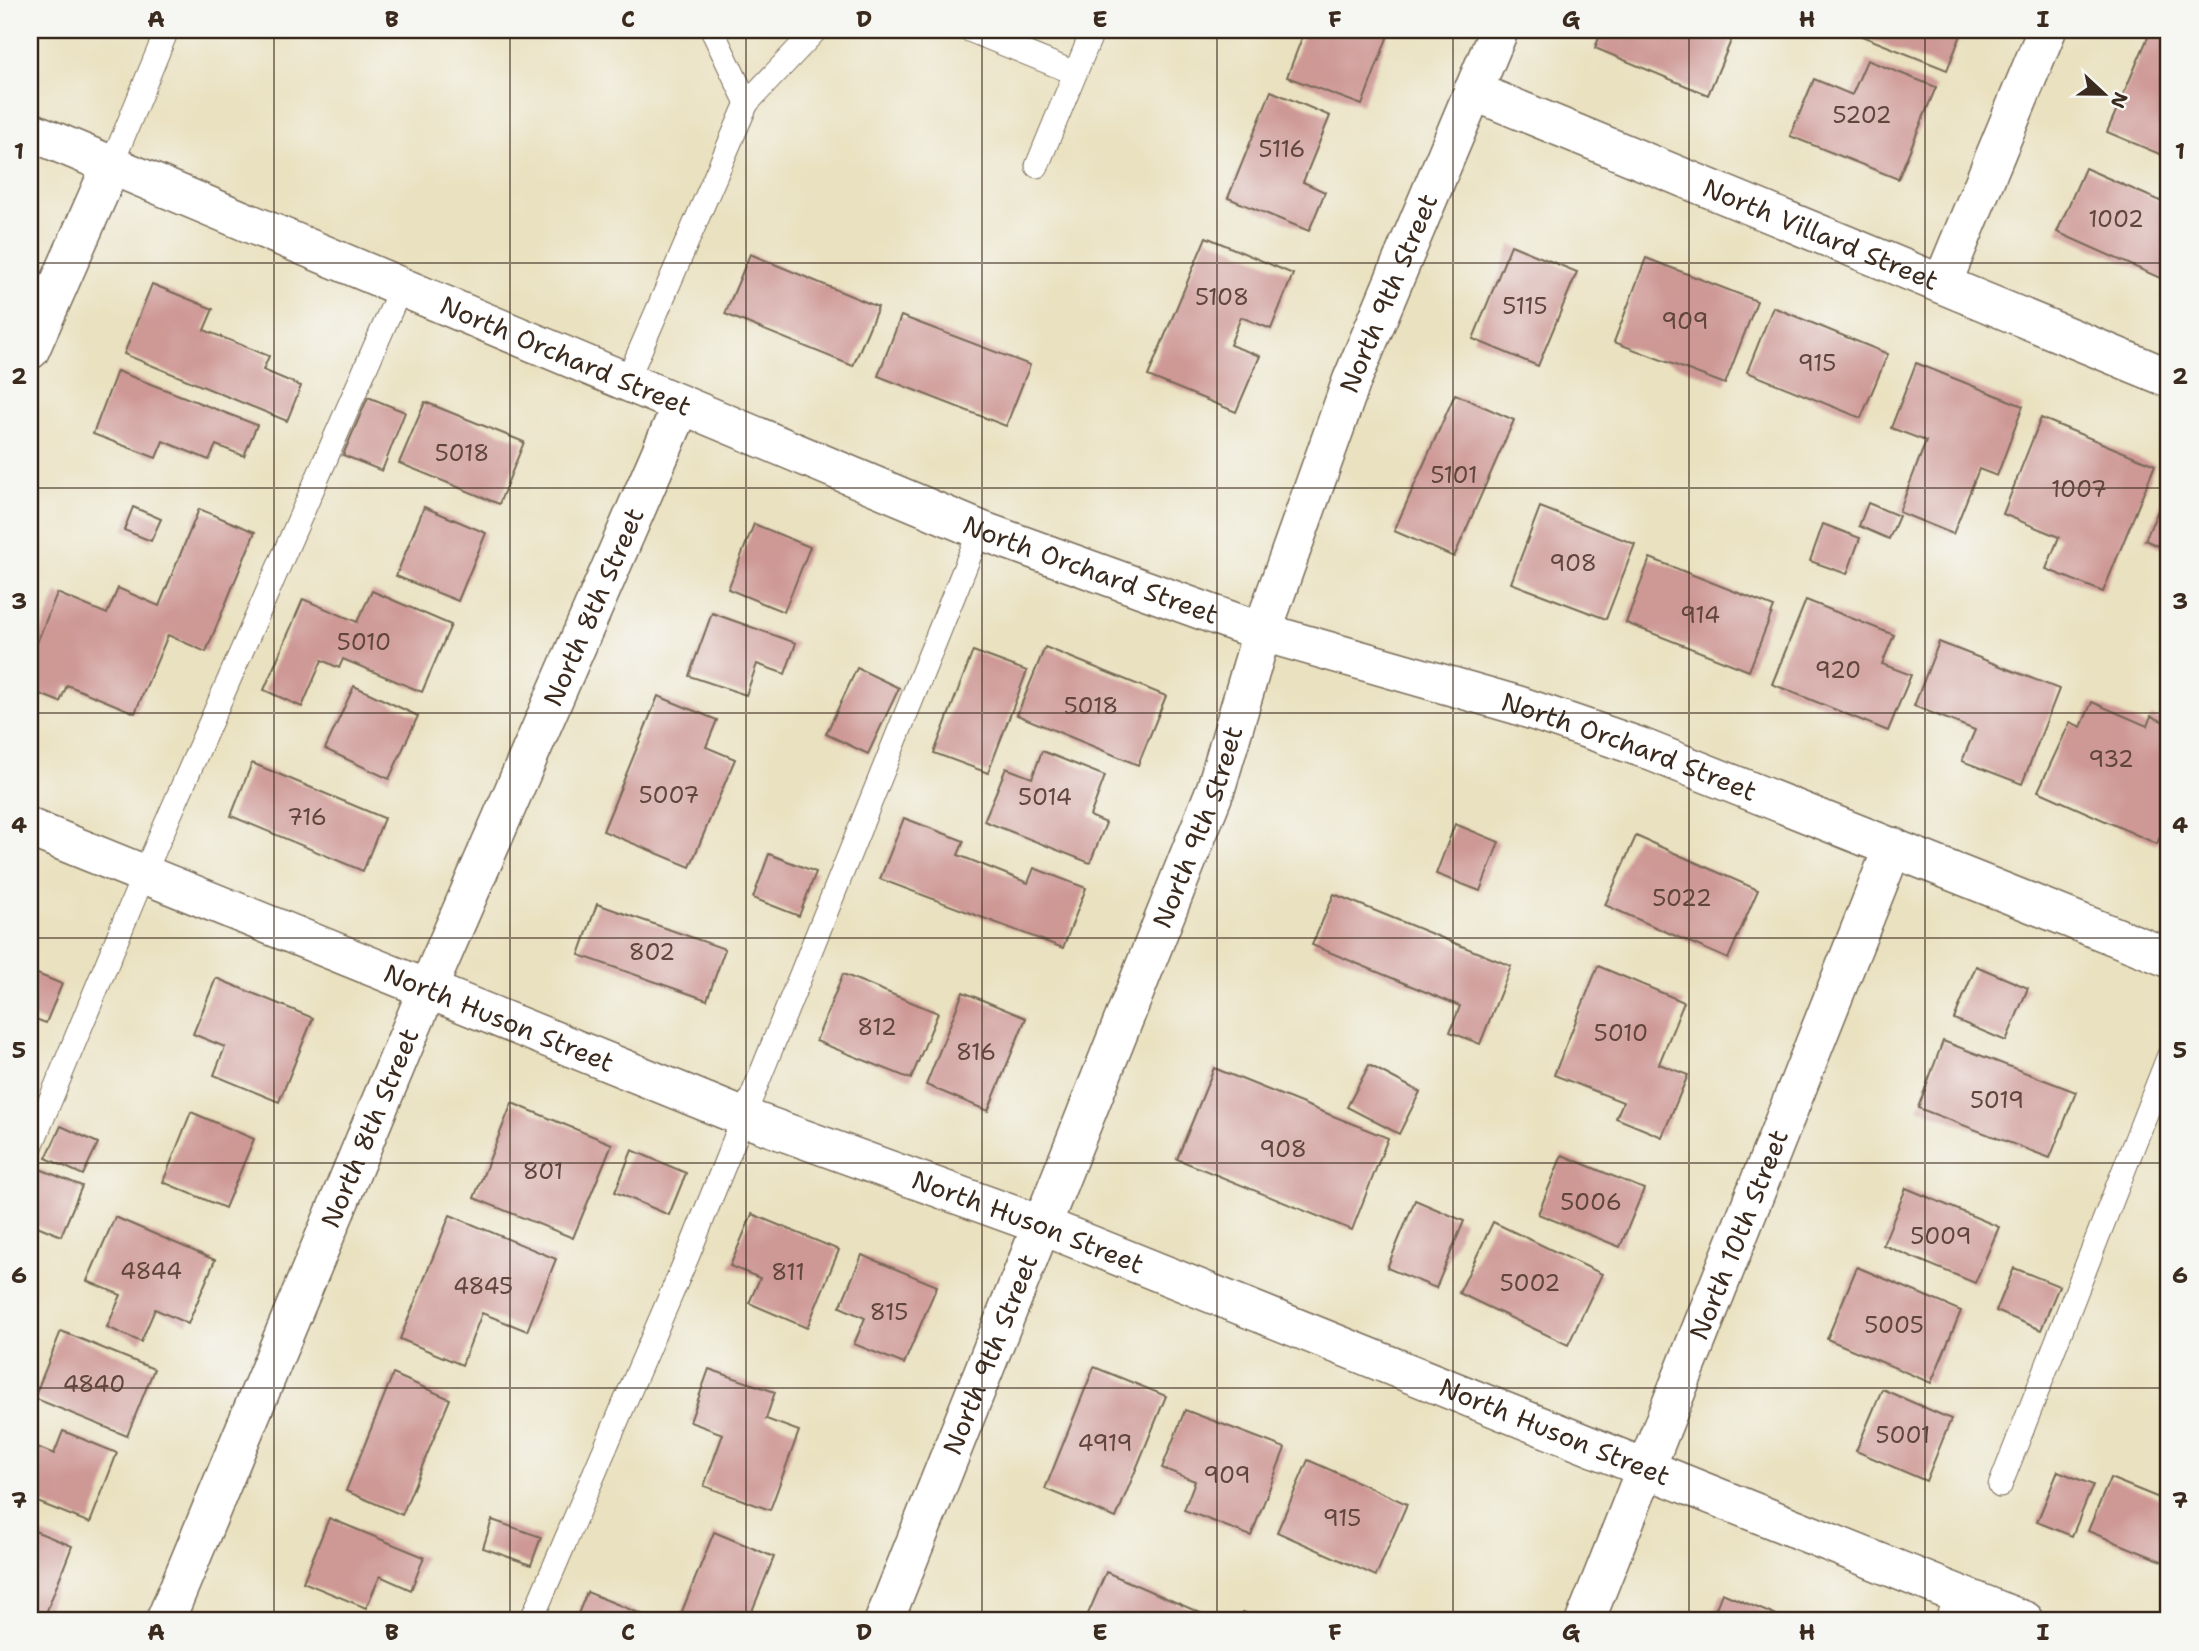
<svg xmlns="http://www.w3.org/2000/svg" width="2199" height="1651" font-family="'Shantell Sans',sans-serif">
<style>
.building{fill:#ce9895}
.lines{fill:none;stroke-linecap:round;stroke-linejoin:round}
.service-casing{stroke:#786a57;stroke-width:25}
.minor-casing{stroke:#786a57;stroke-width:41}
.tertiary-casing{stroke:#786a57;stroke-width:41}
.service{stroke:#fff;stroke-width:23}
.minor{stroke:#fff;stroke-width:38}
.tertiary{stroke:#fff;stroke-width:38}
.grid{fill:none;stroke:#3b2a1e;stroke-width:2;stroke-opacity:0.55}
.labels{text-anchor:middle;stroke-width:5;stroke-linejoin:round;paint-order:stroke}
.number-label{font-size:23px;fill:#60463c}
.street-label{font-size:26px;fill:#3b2a1e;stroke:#f6f6f2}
.neatline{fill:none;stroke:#3b2a1e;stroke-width:2.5}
.grid-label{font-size:23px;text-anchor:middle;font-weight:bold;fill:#3b2a1e}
</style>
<rect width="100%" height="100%" fill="#f6f6f2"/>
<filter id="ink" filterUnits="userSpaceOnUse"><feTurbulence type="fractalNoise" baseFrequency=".0143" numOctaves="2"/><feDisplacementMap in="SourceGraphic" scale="14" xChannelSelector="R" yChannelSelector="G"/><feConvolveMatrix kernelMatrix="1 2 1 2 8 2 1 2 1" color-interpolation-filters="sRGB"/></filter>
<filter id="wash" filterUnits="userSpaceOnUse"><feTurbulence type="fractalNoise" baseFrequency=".00686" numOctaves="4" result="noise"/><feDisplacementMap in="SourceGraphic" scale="28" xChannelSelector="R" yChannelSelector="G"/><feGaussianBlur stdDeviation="1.57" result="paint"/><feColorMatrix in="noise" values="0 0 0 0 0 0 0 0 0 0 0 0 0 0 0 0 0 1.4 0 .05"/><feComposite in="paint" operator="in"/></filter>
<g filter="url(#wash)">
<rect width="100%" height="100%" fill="#eae1c0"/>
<g id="blocks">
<!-- building -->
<g class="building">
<path d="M 1305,30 L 1390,30 L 1362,105 L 1287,77 Z"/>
<path d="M 1602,30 L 1719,30 L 1733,36 L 1708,95 L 1595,48 Z"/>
<path d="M 1861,30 L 1963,30 L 1947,70 L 1859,35 Z"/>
<path d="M 2151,30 L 2169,34 L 2169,158 L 2107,132 Z"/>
<path d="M 1867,60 L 1936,87 L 1898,179 L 1790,136 L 1814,79 L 1852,95 Z"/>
<path d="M 1271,91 L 1330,116 L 1303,182 L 1325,192 L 1309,231 L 1228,198 Z"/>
<path d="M 2085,168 L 2169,205 L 2169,282 L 2057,232 Z"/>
<path d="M 1206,237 L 1293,274 L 1271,329 L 1241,317 L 1230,345 L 1260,356 L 1236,412 L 1148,376 Z"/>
<path d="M 1511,245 L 1577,272 L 1538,366 L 1473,339 Z"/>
<path d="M 750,254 L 878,307 L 853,366 L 725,314 Z"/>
<path d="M 1646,258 L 1757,301 L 1725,384 L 1614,342 Z"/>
<path d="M 152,284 L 213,309 L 204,330 L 269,356 L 263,370 L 301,386 L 287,421 L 124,354 Z"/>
<path d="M 1773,307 L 1888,354 L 1861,418 L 1747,372 Z"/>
<path d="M 901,316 L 1030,365 L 1006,426 L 878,376 Z"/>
<path d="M 1916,363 L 2023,406 L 1997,476 L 1979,469 L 1953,534 L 1899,512 L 1926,441 L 1891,428 Z"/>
<path d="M 117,371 L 257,425 L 244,456 L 216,445 L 209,460 L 163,441 L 156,458 L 93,434 Z"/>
<path d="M 1455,394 L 1514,420 L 1454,557 L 1394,531 Z"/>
<path d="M 368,397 L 405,412 L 382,471 L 343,455 Z"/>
<path d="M 425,402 L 524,442 L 499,504 L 399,463 Z"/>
<path d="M 2041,418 L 2155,465 L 2103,592 L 2046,569 L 2059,537 L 2003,514 Z"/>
<path d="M 2169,486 L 2169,551 L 2145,540 Z"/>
<path d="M 1868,503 L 1899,516 L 1889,539 L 1859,526 Z"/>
<path d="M 133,507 L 161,519 L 151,541 L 124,530 Z"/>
<path d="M 424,507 L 486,533 L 458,601 L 396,576 Z"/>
<path d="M 1540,507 L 1635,544 L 1606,619 L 1511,583 Z"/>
<path d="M 199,509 L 255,532 L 206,652 L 168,635 L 135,713 L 67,685 L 60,702 L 30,690 L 30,660 L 57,593 L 107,614 L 118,588 L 159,606 Z"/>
<path d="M 754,524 L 810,547 L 784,612 L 728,589 Z"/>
<path d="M 1823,524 L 1860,538 L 1847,574 L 1810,561 Z"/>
<path d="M 1650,558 L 1774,607 L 1749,671 L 1626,623 Z"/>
<path d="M 372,591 L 451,625 L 422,692 L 343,659 L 339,668 L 322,660 L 302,707 L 264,690 L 303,599 L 357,622 Z"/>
<path d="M 1806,600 L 1894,635 L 1882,664 L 1911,675 L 1888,731 L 1772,684 Z"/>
<path d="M 712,613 L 796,643 L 785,674 L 757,664 L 746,695 L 689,676 Z"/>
<path d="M 1939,642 L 2059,689 L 2022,784 L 1962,761 L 1975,730 L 1914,706 Z"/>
<path d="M 1045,647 L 1166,696 L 1138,765 L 1017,715 Z"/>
<path d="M 973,651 L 1027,671 L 988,773 L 934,753 Z"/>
<path d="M 857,668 L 899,688 L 868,754 L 826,734 Z"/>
<path d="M 354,686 L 418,716 L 389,779 L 325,749 Z"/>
<path d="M 658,696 L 717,720 L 706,747 L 735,759 L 690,867 L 603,831 Z"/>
<path d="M 2092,702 L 2147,726 L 2151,716 L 2169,724 L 2169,816 L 2157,844 L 2038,791 L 2070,722 L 2081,727 Z"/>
<path d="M 1042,751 L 1105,776 L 1090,816 L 1106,823 L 1090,863 L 984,821 L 1006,768 L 1032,778 Z"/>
<path d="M 252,763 L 384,818 L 363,871 L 231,816 Z"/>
<path d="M 904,818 L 964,841 L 958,855 L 1028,883 L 1034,868 L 1086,888 L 1063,948 L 880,879 Z"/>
<path d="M 1455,824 L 1499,842 L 1480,891 L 1436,874 Z"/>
<path d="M 1636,836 L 1758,890 L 1728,959 L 1605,905 Z"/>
<path d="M 769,854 L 816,872 L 799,916 L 753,898 Z"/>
<path d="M 1334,894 L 1511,966 L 1480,1044 L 1450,1032 L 1460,1006 L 1312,945 Z"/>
<path d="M 597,904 L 725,949 L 707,1000 L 579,955 Z"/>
<path d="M 1598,966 L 1684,1002 L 1659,1064 L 1688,1075 L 1662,1137 L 1616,1118 L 1623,1102 L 1554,1075 Z"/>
<path d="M 1976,966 L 2028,988 L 2006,1041 L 1954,1019 Z"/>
<path d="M 30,971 L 62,984 L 46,1023 L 30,1017 Z"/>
<path d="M 843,974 L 938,1013 L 911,1079 L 816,1041 Z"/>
<path d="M 216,978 L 313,1018 L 279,1102 L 214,1075 L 225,1047 L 193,1034 Z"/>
<path d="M 963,992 L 1026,1018 L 988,1111 L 926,1085 Z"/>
<path d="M 1943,1041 L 2076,1092 L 2050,1158 L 1918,1108 Z"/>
<path d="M 1369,1065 L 1420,1092 L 1399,1134 L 1347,1107 Z"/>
<path d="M 1214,1068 L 1388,1138 L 1352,1230 L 1177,1159 Z"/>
<path d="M 512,1103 L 612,1144 L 573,1238 L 474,1198 Z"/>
<path d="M 191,1112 L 254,1139 L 225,1208 L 163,1182 Z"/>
<path d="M 61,1126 L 98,1143 L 83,1175 L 46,1158 Z"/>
<path d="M 632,1150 L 686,1173 L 669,1215 L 615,1192 Z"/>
<path d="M 1562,1155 L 1644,1189 L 1620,1247 L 1538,1214 Z"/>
<path d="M 40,1169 L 82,1186 L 61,1236 L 30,1223 L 30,1193 Z"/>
<path d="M 1906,1188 L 1999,1227 L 1975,1283 L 1883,1245 Z"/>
<path d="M 1415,1200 L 1464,1221 L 1436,1288 L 1387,1268 Z"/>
<path d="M 752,1214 L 839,1250 L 807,1328 L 749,1303 L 760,1278 L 730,1266 Z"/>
<path d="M 450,1215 L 556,1259 L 527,1331 L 482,1313 L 462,1365 L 400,1339 Z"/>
<path d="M 115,1217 L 215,1260 L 188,1324 L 155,1309 L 141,1342 L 107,1327 L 121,1295 L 87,1281 Z"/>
<path d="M 1493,1222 L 1602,1274 L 1568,1345 L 1459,1293 Z"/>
<path d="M 862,1255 L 937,1286 L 904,1364 L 854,1344 L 865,1318 L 840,1307 Z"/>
<path d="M 1857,1267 L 1961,1311 L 1931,1383 L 1827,1339 Z"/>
<path d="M 2014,1268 L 2059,1286 L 2041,1330 L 1996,1311 Z"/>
<path d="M 61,1331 L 154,1369 L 127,1436 L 34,1398 Z"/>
<path d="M 1094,1367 L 1166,1396 L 1116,1518 L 1045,1489 Z"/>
<path d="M 709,1369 L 775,1392 L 766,1419 L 799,1431 L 770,1510 L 704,1486 L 723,1434 L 690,1422 Z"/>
<path d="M 393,1374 L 450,1399 L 402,1515 L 346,1491 Z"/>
<path d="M 1882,1389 L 1951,1419 L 1926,1481 L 1856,1451 Z"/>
<path d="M 1185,1410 L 1285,1448 L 1251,1536 L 1184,1510 L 1195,1481 L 1162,1468 Z"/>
<path d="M 63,1431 L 117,1453 L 90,1523 L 30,1499 L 30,1444 L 54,1454 Z"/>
<path d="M 1308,1460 L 1407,1504 L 1376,1576 L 1277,1532 Z"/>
<path d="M 2058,1471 L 2093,1485 L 2072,1536 L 2037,1522 Z"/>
<path d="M 2110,1478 L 2169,1502 L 2169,1564 L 2088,1531 Z"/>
<path d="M 329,1518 L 424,1557 L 411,1590 L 380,1576 L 366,1608 L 303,1582 Z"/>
<path d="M 492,1520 L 541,1537 L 531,1565 L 483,1548 Z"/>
<path d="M 30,1529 L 72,1546 L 43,1621 L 30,1616 Z"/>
<path d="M 714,1532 L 774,1557 L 748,1621 L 678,1621 Z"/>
<path d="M 1106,1572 L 1203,1614 L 1200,1621 L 1085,1621 Z"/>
<path d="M 587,1592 L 651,1618 L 649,1621 L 575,1621 Z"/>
<path d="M 1722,1593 L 1789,1621 L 1711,1621 Z"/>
<path d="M 1243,1612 L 1264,1621 L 1239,1621 Z"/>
</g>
</g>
</g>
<g filter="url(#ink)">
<use href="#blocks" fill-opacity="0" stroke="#786a57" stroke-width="2"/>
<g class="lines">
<defs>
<g id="service">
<path d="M 712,30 L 747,103"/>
<path d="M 969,30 L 1075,73"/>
<path d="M 111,166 L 167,30"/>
<path d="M 1037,166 L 1093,30"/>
<path d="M 626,383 L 747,103 L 816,30"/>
<path d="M 30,1149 L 144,874 L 401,287"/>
<path d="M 2000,1486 L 2169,1055"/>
<path d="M 531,1621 L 688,1255 L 980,530"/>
<path d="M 1946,1621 L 1957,1594"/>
</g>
<g id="minor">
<path id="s1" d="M 1473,91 L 2169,378"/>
<path d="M 1942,284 L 2047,30"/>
<path d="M 30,350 L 111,166"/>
<path id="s2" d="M 30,828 L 743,1117 L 1041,1225 L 2025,1621"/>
<path id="s3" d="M 165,1621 L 428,988 L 681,406"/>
<path id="s4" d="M 884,1621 L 1216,788 L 1262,632 L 1352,380 L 1499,30"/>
<path id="s5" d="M 1585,1621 L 1893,847"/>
</g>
<g id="tertiary">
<path id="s6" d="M 30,131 L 980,530 L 1262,632 L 1517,705 L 1640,747 L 2169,958"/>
</g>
</defs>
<!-- service casing -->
<use href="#service" class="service-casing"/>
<!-- minor casing -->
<use href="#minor" class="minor-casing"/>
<!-- tertiary casing -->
<use href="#tertiary" class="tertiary-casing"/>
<!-- service -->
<use href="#service" class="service"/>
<!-- minor -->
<use href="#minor" class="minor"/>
<!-- tertiary -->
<use href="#tertiary" class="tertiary"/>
</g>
</g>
<!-- grid -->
<path class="grid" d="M 274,30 L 274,1621M 510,30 L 510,1621M 746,30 L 746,1621M 982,30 L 982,1621M 1217,30 L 1217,1621M 1453,30 L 1453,1621M 1689,30 L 1689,1621M 1925,30 L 1925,1621M 30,263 L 2169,263M 30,488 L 2169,488M 30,713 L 2169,713M 30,938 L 2169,938M 30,1163 L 2169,1163M 30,1388 L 2169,1388"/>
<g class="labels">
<!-- number labels -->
<g class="number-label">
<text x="1862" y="123">5202</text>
<text x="1282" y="157">5116</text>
<text x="2116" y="227">1002</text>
<text x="1222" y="305">5108</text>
<text x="1525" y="314">5115</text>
<text x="1685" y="329">909</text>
<text x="1817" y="371">915</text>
<text x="462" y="461">5018</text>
<text x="1454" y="483">5101</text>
<text x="2079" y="497">1007</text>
<text x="1573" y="571">908</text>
<text x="1700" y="623">914</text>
<text x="364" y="650">5010</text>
<text x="1838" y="678">920</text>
<text x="1091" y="714">5018</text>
<text x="2111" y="767">932</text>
<text x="669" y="803">5007</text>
<text x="1045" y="805">5014</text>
<text x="307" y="825">716</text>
<text x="1682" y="906">5022</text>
<text x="652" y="960">802</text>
<text x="877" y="1035">812</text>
<text x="1621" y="1041">5010</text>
<text x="976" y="1060">816</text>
<text x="1997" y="1108">5019</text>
<text x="1283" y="1157">908</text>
<text x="543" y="1179">801</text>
<text x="1591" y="1210">5006</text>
<text x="1941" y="1244">5009</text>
<text x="151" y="1279">4844</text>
<text x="788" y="1280">811</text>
<text x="1530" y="1291">5002</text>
<text x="483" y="1294">4845</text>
<text x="889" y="1320">815</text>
<text x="1894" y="1333">5005</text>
<text x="94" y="1392">4840</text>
<text x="1903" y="1443">5001</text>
<text x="1105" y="1451">4919</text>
<text x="1227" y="1483">909</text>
<text x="1342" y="1526">915</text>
</g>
<!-- street labels -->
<g class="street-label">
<text dy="9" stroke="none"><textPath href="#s1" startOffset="376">North Villard Street</textPath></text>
<text dy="9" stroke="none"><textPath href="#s4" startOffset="1421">North 9th Street</textPath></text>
<text dy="9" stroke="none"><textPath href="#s6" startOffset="581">North Orchard Street</textPath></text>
<text dy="9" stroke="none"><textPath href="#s6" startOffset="1148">North Orchard Street</textPath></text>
<text dy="9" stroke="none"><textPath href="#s3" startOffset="1101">North 8th Street</textPath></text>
<text dy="9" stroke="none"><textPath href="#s6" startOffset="1715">North Orchard Street</textPath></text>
<text dy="9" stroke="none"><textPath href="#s4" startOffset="854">North 9th Street</textPath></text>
<text dy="9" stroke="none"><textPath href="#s2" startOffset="506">North Huson Street</textPath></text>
<text dy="9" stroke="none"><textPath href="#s3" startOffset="534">North 8th Street</textPath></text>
<text dy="9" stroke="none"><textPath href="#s2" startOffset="1073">North Huson Street</textPath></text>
<text dy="9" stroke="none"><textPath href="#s5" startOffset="416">North 10th Street</textPath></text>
<text dy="9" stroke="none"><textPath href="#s4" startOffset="287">North 9th Street</textPath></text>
<text dy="9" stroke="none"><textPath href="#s2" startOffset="1640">North Huson Street</textPath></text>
</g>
</g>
<!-- margin -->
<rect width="2199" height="1651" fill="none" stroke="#f6f6f2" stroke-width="77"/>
<!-- north arrow -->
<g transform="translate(2104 94) rotate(112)" stroke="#f6f6f2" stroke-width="5" paint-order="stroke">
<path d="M0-5L12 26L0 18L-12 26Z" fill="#3b2a1e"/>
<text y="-10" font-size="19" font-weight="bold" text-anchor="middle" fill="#3b2a1e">N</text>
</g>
<rect x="38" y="38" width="2122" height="1574" class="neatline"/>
<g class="grid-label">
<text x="156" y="27">A</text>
<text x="392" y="27">B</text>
<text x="628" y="27">C</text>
<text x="864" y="27">D</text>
<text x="1100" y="27">E</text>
<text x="1335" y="27">F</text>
<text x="1571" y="27">G</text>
<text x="1807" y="27">H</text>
<text x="2043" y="27">I</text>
<text x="19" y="159">1</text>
<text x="2180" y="159">1</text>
<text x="19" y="384">2</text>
<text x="2180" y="384">2</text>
<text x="19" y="609">3</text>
<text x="2180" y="609">3</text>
<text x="19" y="833">4</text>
<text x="2180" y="833">4</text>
<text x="19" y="1058">5</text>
<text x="2180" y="1058">5</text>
<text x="19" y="1283">6</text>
<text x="2180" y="1283">6</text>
<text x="19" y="1508">7</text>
<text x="2180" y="1508">7</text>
<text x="156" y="1640">A</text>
<text x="392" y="1640">B</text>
<text x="628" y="1640">C</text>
<text x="864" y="1640">D</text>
<text x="1100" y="1640">E</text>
<text x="1335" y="1640">F</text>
<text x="1571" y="1640">G</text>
<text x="1807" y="1640">H</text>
<text x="2043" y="1640">I</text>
</g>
</svg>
